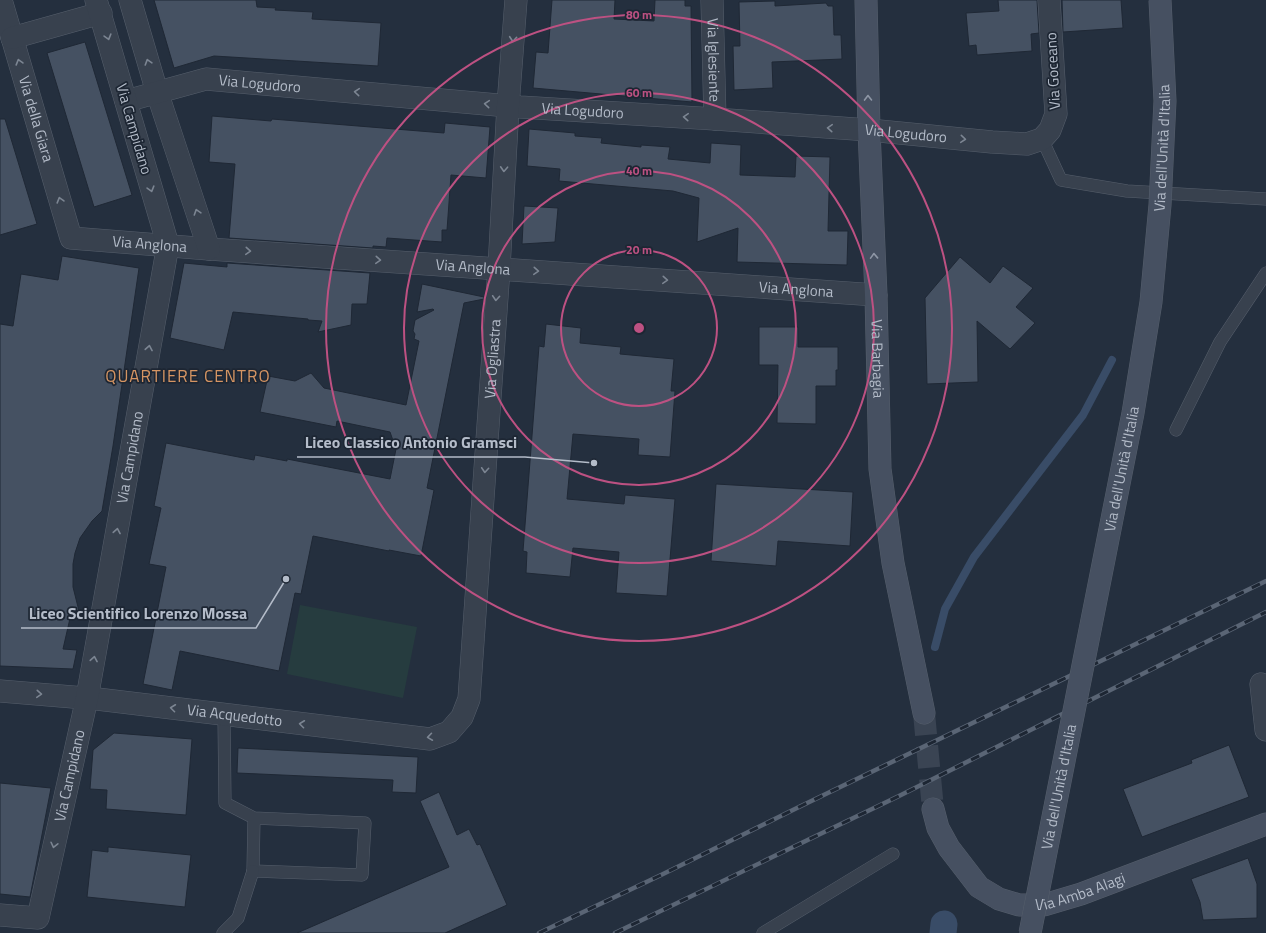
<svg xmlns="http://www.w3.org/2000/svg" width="1266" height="933" font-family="'Titillium Web',sans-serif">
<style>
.green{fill:#263c3f}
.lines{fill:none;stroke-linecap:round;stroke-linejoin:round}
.stream{stroke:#394c67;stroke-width:8}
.canal{stroke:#394c67;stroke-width:27}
.building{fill:#455162;stroke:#1f2835}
.secondary-tunnel{stroke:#3a4453;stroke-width:22;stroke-dasharray:22 11;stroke-linecap:butt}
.lane-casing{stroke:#565f6c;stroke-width:13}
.street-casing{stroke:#565f6c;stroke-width:23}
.secondary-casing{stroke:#565f6c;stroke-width:23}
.lane{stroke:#38414e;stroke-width:12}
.street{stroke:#38414e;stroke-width:22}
.secondary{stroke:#465061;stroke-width:22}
.rail-casing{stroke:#5a6575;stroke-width:4.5}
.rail{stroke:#1d2633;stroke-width:3;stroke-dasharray:9;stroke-linecap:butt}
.secondary-bridge-casing{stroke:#565f6c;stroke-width:23;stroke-linecap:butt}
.secondary-bridge{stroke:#465061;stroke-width:22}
.oneway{stroke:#7c8592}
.oneway2{stroke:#8e96a5}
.ring{fill:none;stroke:#bd5182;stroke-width:2}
.labels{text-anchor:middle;stroke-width:3.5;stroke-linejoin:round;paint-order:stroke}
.street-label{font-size:15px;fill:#b4bcc9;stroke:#1d2633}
.quarter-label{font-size:17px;letter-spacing:1px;fill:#d59563;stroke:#1d2633}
.centre{fill:#bd5182;stroke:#1d2633;stroke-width:2}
.ring-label{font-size:12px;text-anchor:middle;font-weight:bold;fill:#bd5182;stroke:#1d2633;stroke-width:3.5;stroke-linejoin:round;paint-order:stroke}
.leader{fill:none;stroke:#b4bcc9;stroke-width:1.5}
.callout-dot{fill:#b4bcc9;stroke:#1d2633;stroke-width:1.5}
.callout-label{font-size:16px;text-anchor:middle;font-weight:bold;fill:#b4bcc9;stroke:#1d2633;stroke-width:3.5;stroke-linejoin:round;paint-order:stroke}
</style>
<rect width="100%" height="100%" fill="#242f3e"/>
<!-- green -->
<path class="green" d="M 300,605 L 417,627 L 403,698 L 287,674 Z"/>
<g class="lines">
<!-- stream -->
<path class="stream" d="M 935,647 L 945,609 L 974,557 L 1083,415 L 1112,360"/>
<!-- canal -->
<path class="canal" d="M 943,933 L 944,924"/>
</g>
<!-- building -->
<g class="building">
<path d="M 154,0 L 256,0 L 257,7 L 276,8 L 275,10 L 313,12 L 312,19 L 381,23 L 378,66 L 214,56 L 174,68 Z"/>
<path d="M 552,0 L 615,0 L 614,19 L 654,21 L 655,0 L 685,0 L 685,6 L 691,6 L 692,102 L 533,88 L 536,52 L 548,53 Z"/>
<path d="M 998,0 L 1037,0 L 1039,33 L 1031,34 L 1032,51 L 977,55 L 976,45 L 969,46 L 966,13 L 999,11 Z"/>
<path d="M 1062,0 L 1121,0 L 1123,28 L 1063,32 Z"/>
<path d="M 775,1 L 775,6 L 826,3 L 828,6 L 833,6 L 834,35 L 841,35 L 842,59 L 772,62 L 773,88 L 734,90 L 733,46 L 740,46 L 739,2 Z"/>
<path d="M 85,42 L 132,195 L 94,207 L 47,53 Z"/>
<path d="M 212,116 L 271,121 L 272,119 L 444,133 L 445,123 L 490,127 L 486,178 L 451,175 L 447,230 L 442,230 L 442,242 L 387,238 L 386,247 L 373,246 L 373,248 L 229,238 L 235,164 L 209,162 Z"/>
<path d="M 0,119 L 5,119 L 37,224 L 0,235 Z"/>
<path d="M 529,129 L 575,133 L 575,136 L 602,138 L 601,143 L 641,147 L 641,145 L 670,147 L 668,159 L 710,163 L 711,143 L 741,145 L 740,175 L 795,177 L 796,156 L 830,157 L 828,231 L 848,231 L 847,265 L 737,262 L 738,228 L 697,242 L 699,198 L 673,191 L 559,181 L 560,169 L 527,166 Z"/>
<path d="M 524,206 L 558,208 L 555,242 L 522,244 Z"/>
<path d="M 62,256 L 139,268 L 113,446 L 102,511 L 92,521 L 80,538 L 75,553 L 73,564 L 73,587 L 79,611 L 71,614 L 63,649 L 77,650 L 73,669 L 0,666 L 0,324 L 13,326 L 21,274 L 58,280 Z"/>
<path d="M 960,257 L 990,283 L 1003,266 L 1033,288 L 1016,307 L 1035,323 L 1010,349 L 977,321 L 978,382 L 927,384 L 925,298 Z"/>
<path d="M 184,263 L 227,267 L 227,263 L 370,273 L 367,304 L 352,304 L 351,325 L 318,332 L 322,321 L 308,320 L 308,319 L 233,312 L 224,350 L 170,338 Z"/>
<path d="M 422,284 L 484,297 L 484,299 L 464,303 L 427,488 L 434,490 L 421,556 L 389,550 L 389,551 L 313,536 L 301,594 L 295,593 L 279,671 L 180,651 L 172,690 L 143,684 L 166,567 L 149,564 L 161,508 L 154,506 L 166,443 L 254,460 L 255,455 L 287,461 L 287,459 L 390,479 L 396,449 L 390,432 L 337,421 L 336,427 L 260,412 L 268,376 L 295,381 L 311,373 L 324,388 L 406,405 L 419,341 L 414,339 L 415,334 L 413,331 L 415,320 L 434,310 L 433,309 L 417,312 Z"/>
<path d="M 546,324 L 581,328 L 580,343 L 621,347 L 620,354 L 674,359 L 671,391 L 675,391 L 670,457 L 638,455 L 639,439 L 573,434 L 567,499 L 624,504 L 625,495 L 675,499 L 667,596 L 616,593 L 619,552 L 573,548 L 570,577 L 526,573 L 527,552 L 523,551 L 539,346 L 544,347 Z"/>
<path d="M 759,327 L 798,327 L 798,347 L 838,347 L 838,370 L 836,370 L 836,386 L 816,386 L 816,424 L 777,423 L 778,365 L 759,365 Z"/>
<path d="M 716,484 L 853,492 L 850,546 L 778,541 L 776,566 L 711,561 Z"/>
<path d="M 114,733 L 192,739 L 186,815 L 106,809 L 107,790 L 90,789 L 93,750 Z"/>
<path d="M 1229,745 L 1249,797 L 1142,837 L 1123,789 L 1192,763 L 1191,760 Z"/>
<path d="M 238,748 L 418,757 L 416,793 L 392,792 L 393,780 L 237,773 Z"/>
<path d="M 0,783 L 51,788 L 30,897 L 0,894 Z"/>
<path d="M 439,792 L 457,835 L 469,829 L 477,845 L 480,844 L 507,905 L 445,933 L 297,933 L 449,867 L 420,801 Z"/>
<path d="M 108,847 L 191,855 L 185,907 L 87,897 L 92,850 L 108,852 Z"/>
<path d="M 1248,858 L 1257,884 L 1257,918 L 1203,920 L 1200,902 L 1191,879 Z"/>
</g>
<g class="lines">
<!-- secondary-tunnel -->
<path class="secondary-tunnel" d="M 924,713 L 933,809"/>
<defs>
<g id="lane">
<path d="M 1042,139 L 1061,180 L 1127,191 L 1266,199"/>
<path d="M 1176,430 L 1220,342 L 1266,273"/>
<path d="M 224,715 L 225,803 L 254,818 L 253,871 L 362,875 L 365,823 L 254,818"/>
<path d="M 223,933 L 238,918 L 253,871"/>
<path d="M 763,933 L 893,854"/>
</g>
<g id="street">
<path id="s1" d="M 1,0 L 71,238 L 209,249 L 876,295"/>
<path d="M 130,0 L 157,92 L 209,249"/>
<path id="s2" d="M 712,0 L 715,119"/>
<path d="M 12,38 L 101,13"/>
<path id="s3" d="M 126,101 L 206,79 L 520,107 L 715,119 L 869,130 L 992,142 L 1027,144 L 1042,139 L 1050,130 L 1056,114 L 1049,0"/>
<path d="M 1261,684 L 1266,730"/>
<path id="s4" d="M 0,691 L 97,699 L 430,739 L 449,732 L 462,717 L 469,699 L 499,268 L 508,106 L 516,0"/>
<path id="s5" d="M 0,915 L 38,918 L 87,698 L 168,245 L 96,0"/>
</g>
<g id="secondary">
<path id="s6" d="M 866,0 L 869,130 L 876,295 L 880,469 L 893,563 L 924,713"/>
<path id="s7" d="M 933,809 L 938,828 L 949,848 L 979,887 L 999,899 L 1019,905 L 1044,905 L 1081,894 L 1266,824"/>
</g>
</defs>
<!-- lane casing -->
<use href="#lane" class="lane-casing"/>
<!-- street casing -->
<use href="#street" class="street-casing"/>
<!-- secondary casing -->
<use href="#secondary" class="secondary-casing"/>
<!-- lane -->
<use href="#lane" class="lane"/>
<!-- street -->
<use href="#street" class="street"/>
<!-- secondary -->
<use href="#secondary" class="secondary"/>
<defs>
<g id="rail">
<path d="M 539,933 L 659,876 L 801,806 L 1266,581"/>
<path d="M 615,933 L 899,796 L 1266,612"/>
</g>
</defs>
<!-- rail casing -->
<use href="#rail" class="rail-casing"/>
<!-- rail -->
<use href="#rail" class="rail"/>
<defs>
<g id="secondary-bridge">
<path id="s8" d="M 1030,933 L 1133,413 L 1151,302 L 1160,205 L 1165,101 L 1160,0"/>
</g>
</defs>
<!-- secondary-bridge casing -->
<use href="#secondary-bridge" class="secondary-bridge-casing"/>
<!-- secondary-bridge -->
<use href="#secondary-bridge" class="secondary-bridge"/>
</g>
<!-- one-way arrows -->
<defs><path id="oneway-chevron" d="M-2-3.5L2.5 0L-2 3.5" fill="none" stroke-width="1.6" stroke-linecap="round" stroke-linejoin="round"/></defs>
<g class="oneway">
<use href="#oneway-chevron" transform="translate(108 37) rotate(74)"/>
<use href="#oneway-chevron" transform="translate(513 39) rotate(95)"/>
<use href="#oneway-chevron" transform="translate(19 62) rotate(-106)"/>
<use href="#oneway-chevron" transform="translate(148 62) rotate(-107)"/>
<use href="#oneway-chevron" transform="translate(357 92) rotate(-175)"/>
<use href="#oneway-chevron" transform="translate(487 104) rotate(-175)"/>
<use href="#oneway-chevron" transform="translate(686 117) rotate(-176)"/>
<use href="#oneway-chevron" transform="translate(830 128) rotate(-176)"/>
<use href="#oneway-chevron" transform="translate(963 139) rotate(5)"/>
<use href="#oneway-chevron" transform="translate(504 169) rotate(93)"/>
<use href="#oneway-chevron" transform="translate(151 189) rotate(74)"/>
<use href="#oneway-chevron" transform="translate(60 200) rotate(-106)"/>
<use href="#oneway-chevron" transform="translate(197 212) rotate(-108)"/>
<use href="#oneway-chevron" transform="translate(248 251) rotate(4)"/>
<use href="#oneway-chevron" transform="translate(378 260) rotate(4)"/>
<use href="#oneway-chevron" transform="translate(536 271) rotate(4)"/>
<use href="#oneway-chevron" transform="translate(665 280) rotate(4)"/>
<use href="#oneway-chevron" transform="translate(496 298) rotate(94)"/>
<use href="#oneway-chevron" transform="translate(149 348) rotate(-80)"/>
<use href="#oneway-chevron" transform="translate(485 470) rotate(94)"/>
<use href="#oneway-chevron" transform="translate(117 531) rotate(-80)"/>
<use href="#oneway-chevron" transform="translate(94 659) rotate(-80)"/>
<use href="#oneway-chevron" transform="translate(39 694) rotate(4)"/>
<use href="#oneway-chevron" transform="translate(173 708) rotate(-173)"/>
<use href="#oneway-chevron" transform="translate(302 724) rotate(-173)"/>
<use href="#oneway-chevron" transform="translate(430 737) rotate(172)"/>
<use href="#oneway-chevron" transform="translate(54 845) rotate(103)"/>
</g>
<g class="oneway2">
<use href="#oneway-chevron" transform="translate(868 98) rotate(-91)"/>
<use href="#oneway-chevron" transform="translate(874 256) rotate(-92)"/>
</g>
<!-- distance rings -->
<g class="ring">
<circle cx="639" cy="328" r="78"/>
<circle cx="639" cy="328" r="157"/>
<circle cx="639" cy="328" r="235"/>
<circle cx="639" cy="328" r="313"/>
</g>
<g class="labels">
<!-- street labels -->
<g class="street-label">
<text dy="5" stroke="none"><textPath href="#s2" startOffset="60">Via Iglesiente</textPath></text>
<text transform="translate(1053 71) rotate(-93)" y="5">Via Goceano</text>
<text dy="5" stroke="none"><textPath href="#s3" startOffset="137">Via Logudoro</textPath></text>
<text dy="5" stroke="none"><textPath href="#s3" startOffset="461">Via Logudoro</textPath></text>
<text dy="5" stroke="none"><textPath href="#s1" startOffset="124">Via della Giara</textPath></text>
<text transform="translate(134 129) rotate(74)" y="5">Via Campidano</text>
<text dy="5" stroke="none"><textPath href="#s3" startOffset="785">Via Logudoro</textPath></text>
<text dy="5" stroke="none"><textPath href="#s8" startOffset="797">Via dell'Unità d'Italia</textPath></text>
<text dy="5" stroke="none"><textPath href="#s1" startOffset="327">Via Anglona</textPath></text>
<text dy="5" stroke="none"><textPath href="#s1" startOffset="651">Via Anglona</textPath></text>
<text dy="5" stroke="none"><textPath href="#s1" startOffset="975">Via Anglona</textPath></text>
<text dy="5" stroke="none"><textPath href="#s4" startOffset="833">Via Ogliastra</textPath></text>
<text dy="5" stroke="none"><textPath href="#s6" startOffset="359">Via Barbagia</textPath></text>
<text dy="5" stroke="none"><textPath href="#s5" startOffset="508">Via Campidano</textPath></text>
<text dy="5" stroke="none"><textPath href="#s8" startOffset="473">Via dell'Unità d'Italia</textPath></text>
<text dy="5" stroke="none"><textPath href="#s4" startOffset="236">Via Acquedotto</textPath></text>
<text dy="5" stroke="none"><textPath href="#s5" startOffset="184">Via Campidano</textPath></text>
<text dy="5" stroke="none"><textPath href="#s8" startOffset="149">Via dell'Unità d'Italia</textPath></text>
<text dy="5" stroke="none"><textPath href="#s7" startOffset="199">Via Amba Alagi</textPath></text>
</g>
<!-- quarter labels -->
<g class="quarter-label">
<text x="188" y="382">QUARTIERE CENTRO</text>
</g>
</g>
<circle cx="639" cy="328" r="6" class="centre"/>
<g class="ring-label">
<text x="639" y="19">80 m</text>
<text x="639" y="97">60 m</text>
<text x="639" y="175">40 m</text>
<text x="639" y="254">20 m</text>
</g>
<!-- callouts -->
<path class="leader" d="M594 463L525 457H297M286 579L256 628H21"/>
<g class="callout-dot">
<circle cx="594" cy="463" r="4"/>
<circle cx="286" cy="579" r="4"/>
</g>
<g class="callout-label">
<text x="411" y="448">Liceo Classico Antonio Gramsci</text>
<text x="138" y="619">Liceo Scientifico Lorenzo Mossa</text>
</g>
</svg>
